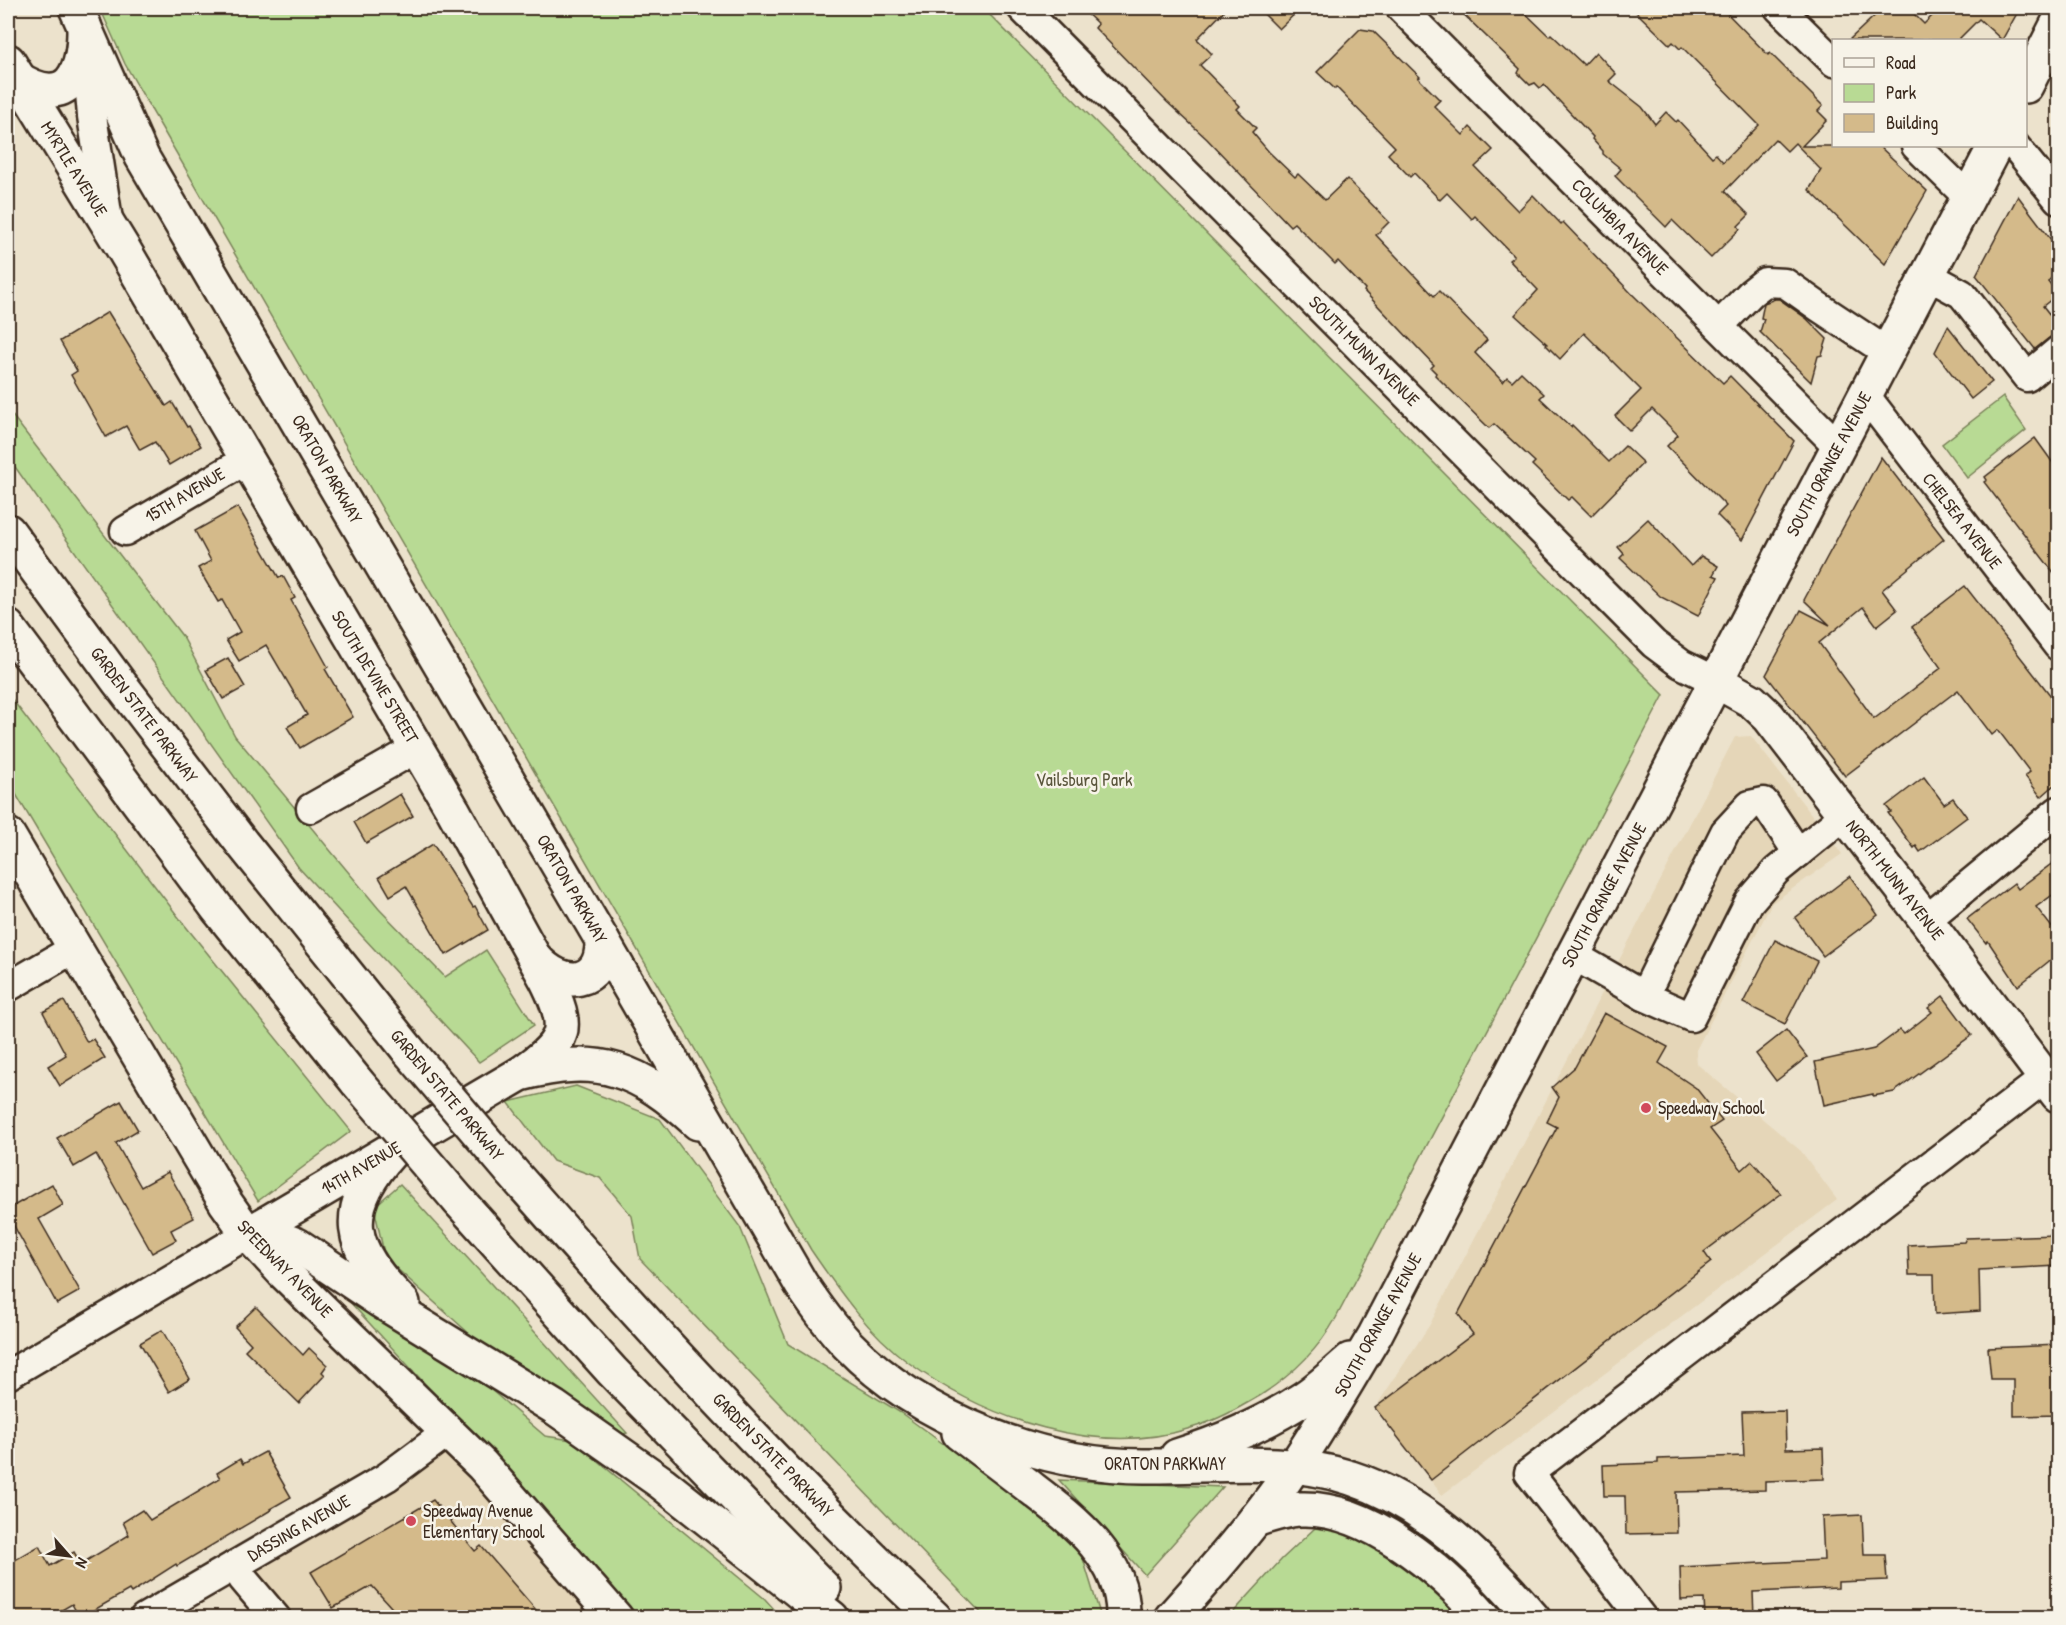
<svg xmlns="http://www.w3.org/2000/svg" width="2066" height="1625" font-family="'Patrick Hand',sans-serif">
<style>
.built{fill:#e5d6b8}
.green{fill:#b8da94;stroke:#7a8259;stroke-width:1.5}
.building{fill:#d4ba8a;stroke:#3b2a1e;stroke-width:1.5}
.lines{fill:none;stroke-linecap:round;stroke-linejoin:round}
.minor-casing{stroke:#3b2a1e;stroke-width:33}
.major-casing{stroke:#3b2a1e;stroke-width:38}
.highway-casing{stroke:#3b2a1e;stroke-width:38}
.minor{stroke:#f7f3e8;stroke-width:28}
.major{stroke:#f7f3e8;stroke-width:33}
.highway{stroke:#f7f3e8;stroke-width:33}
.highway-bridge-casing{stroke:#3b2a1e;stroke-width:38;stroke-linecap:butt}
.highway-bridge{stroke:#f7f3e8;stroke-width:33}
.poi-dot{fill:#d1495b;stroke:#f7f3e8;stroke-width:2}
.labels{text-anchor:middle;stroke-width:5;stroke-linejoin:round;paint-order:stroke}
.street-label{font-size:18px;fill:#3b2a1e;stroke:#f7f3e8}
.park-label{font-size:18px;fill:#5a563c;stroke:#f7f3e8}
.poi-label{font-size:18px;fill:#3b2a1e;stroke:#f7f3e8;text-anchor:start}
</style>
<rect width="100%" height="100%" fill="#ece2cc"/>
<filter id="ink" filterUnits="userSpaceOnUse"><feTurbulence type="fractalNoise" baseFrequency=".0167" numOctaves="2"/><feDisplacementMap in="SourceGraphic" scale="12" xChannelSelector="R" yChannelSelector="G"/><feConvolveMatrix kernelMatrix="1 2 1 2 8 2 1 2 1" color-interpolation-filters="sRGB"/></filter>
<g filter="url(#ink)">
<!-- built -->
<g class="built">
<path d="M 1751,736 L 1842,854 L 1772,903 L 1696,1050 L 1697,1064 L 1801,1151 L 1837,1200 L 1442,1495 L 1375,1408 L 1429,1326 L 1735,737 Z"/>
<path d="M 441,1438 L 600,1617 L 293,1617 L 243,1559 Z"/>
</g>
<!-- green -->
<g class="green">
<path d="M 100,8 L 983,8 L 1664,695 L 1336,1318 C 1318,1350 1292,1375 1261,1395 C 1239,1408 1216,1421 1191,1428 C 1097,1458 986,1419 909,1363 C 868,1333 839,1291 811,1250 L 144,97 L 125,64 Z"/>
<path d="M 2003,397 L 2026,430 L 1967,478 L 1942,444 Z"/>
<path d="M 8,410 L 183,637 L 235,736 L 379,909 L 445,977 L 486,950 L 534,1025 L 479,1062 L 299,868 L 8,457 Z"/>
<path d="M 8,694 L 183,923 L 351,1131 L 258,1201 L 8,781 Z"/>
<path d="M 576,1086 L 660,1119 L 740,1227 L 788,1344 L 901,1413 L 1078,1542 L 1100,1614 L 1098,1617 L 985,1617 L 640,1259 L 632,1216 L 600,1178 L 553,1161 L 508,1102 Z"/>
<path d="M 400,1184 L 627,1433 L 616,1436 L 482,1345 L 385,1258 L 374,1207 Z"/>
<path d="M 349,1301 L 484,1384 L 545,1436 L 572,1440 L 765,1599 L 781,1617 L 639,1617 Z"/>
<path d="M 1059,1480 L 1223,1487 L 1145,1575 Z"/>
<path d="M 1315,1528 L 1363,1536 L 1431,1578 L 1468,1618 L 1228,1618 L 1282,1559 Z"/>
</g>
<!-- building -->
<g class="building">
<path d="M 1081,8 L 1227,8 L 1197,39 L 1212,54 L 1200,65 L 1240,106 L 1237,109 L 1256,128 L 1252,132 L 1269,152 L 1295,177 L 1298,174 L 1325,200 L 1347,179 L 1389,222 L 1376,235 L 1434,296 L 1439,291 L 1487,340 L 1475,353 L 1503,382 L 1507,377 L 1512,381 L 1521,372 L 1544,394 L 1540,398 L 1571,427 L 1572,425 L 1609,462 L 1625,446 L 1643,463 L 1591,516 L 1572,497 L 1568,500 L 1532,465 L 1535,462 L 1494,424 L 1489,428 L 1435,375 L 1436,373 L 1431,368 L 1434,365 L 1364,291 L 1365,289 L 1338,261 L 1335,264 L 1294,223 L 1290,226 L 1207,139 L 1167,102 L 1095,28 L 1098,24 Z"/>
<path d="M 1258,8 L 1301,8 L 1279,29 Z"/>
<path d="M 1457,8 L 1520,8 L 1549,36 L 1551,34 L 1584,65 L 1596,52 L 1616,74 L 1609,81 L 1642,107 L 1655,124 L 1666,112 L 1676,122 L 1678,120 L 1712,157 L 1716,154 L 1723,162 L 1759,125 L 1682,47 L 1680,49 L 1673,42 L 1670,45 L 1632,8 L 1722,8 L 1768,55 L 1770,53 L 1823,106 L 1818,111 L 1827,120 L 1802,146 L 1879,146 L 1927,191 L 1885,264 L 1809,190 L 1821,170 L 1795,143 L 1787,151 L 1775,139 L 1725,191 L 1749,215 L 1738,226 L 1740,229 L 1711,258 L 1672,220 L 1666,227 L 1615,176 L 1621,169 L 1603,154 L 1603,151 L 1592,139 L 1593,137 L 1544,85 L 1540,88 L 1535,83 L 1530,85 L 1518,73 L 1520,69 Z"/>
<path d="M 1883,8 L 1908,8 L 1924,24 L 1940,8 L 2020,8 L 2002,40 L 1979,19 L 1958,40 L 1849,40 Z"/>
<path d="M 1360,29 L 1373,31 L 1420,77 L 1418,78 L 1440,100 L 1434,106 L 1463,135 L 1470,127 L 1493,150 L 1475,167 L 1518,211 L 1533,195 L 1561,224 L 1563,222 L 1631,293 L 1723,383 L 1730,376 L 1794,441 L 1742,540 L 1717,515 L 1726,506 L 1667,446 L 1678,435 L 1652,409 L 1630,431 L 1615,416 L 1641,390 L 1584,333 L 1560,359 L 1546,345 L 1547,344 L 1515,315 L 1538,290 L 1509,260 L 1514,256 L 1475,216 L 1472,219 L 1447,193 L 1440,200 L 1414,173 L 1410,177 L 1388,154 L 1395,147 L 1336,87 L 1335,89 L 1317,72 Z"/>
<path d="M 2018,196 L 2058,249 L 2058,272 L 2048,281 L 2058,294 L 2043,306 L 2058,325 L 2058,331 L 2035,349 L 1976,275 Z"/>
<path d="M 1775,299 L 1779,299 L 1807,319 L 1827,339 L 1822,355 L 1818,356 L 1811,382 L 1760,332 L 1764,319 L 1761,318 L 1764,303 Z"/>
<path d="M 108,312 L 166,406 L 172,402 L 187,427 L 189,426 L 201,446 L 169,465 L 155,442 L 140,450 L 126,426 L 106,437 L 71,375 L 77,371 L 60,341 Z"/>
<path d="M 1948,326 L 1992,382 L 1971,399 L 1935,352 Z"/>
<path d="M 2035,438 L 2058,470 L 2058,578 L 1984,482 L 1987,480 L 1985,477 Z"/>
<path d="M 1881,457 L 1944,539 L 1882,590 L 1897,610 L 1877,626 L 1863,607 L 1819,643 L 1874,719 L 1941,668 L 1912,627 L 1965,586 L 2058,705 L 2058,782 L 2041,797 L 2025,776 L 2030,772 L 1998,730 L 1992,735 L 1958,690 L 1845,776 L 1766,675 L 1801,610 L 1830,625 L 1804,600 Z"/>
<path d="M 238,507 L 279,578 L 283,576 L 295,598 L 291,600 L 328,667 L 325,669 L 353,717 L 300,748 L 287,727 L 307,715 L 266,645 L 239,661 L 226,640 L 240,632 L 222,600 L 218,602 L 198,568 L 211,561 L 195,531 Z"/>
<path d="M 1648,519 L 1691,566 L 1701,556 L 1718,566 L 1713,575 L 1718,577 L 1698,616 L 1661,597 L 1620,558 L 1624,554 L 1618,547 Z"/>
<path d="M 228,658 L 245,687 L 223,699 L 206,670 Z"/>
<path d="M 1924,777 L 1944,804 L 1953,798 L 1967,817 L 1920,852 L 1916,846 L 1914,848 L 1888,813 L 1891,812 L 1886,806 Z"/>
<path d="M 400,794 L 413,816 L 366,843 L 354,822 Z"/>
<path d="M 433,844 L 473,907 L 475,906 L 488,930 L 446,955 L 406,886 L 390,896 L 379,877 Z"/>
<path d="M 2058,859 L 2058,891 L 2036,907 L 2058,935 L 2058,954 L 2018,986 L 1988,941 L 1986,943 L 1967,919 L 2014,883 L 2018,889 Z"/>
<path d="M 1850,876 L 1878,915 L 1823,956 L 1795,918 Z"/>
<path d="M 1775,940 L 1817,961 L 1785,1024 L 1743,1003 Z"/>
<path d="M 1943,996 L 1972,1035 L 1894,1092 L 1873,1096 L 1873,1094 L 1824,1105 L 1815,1062 L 1874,1049 L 1900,1030 L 1904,1034 L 1932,1012 L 1928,1008 Z"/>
<path d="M 64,1001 L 87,1042 L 93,1039 L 105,1058 L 60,1086 L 48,1066 L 66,1055 L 43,1012 Z"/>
<path d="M 1604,1013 L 1668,1047 L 1659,1063 L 1696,1088 L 1722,1121 L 1710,1129 L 1742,1170 L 1752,1161 L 1781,1194 L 1704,1252 L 1711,1262 L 1431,1480 L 1375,1408 L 1473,1334 L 1458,1314 L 1557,1127 L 1547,1122 L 1559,1097 L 1552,1087 L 1575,1067 Z"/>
<path d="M 1786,1030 L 1807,1057 L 1776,1081 L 1756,1054 Z"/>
<path d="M 121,1101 L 138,1130 L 116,1143 L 141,1187 L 168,1172 L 194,1218 L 171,1230 L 176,1240 L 152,1253 L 96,1154 L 74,1167 L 57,1138 Z"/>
<path d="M 52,1184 L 63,1205 L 39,1219 L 80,1291 L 57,1304 L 8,1215 L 8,1209 Z"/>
<path d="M 2058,1235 L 2058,1266 L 1979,1270 L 1980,1311 L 1935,1314 L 1934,1275 L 1909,1275 L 1908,1245 L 1964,1242 L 1966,1238 Z"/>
<path d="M 256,1307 L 303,1355 L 309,1348 L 327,1365 L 322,1372 L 325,1375 L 299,1403 L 245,1350 L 251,1344 L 235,1327 Z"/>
<path d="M 162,1330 L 190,1379 L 169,1392 L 140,1343 Z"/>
<path d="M 2058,1345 L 2058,1415 L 2014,1416 L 2014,1379 L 1991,1379 L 1988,1348 Z"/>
<path d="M 1785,1411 L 1786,1449 L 1823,1448 L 1824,1479 L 1765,1481 L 1765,1490 L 1676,1492 L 1677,1533 L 1626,1534 L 1625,1496 L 1604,1496 L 1603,1465 L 1658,1463 L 1658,1459 L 1744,1456 L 1742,1412 Z"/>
<path d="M 265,1452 L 291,1497 L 270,1509 L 271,1510 L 177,1566 L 176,1564 L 131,1593 L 129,1590 L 82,1617 L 79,1617 L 72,1604 L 55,1614 L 55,1611 L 42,1617 L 8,1617 L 8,1564 L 39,1546 L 50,1566 L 74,1552 L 81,1564 L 129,1535 L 123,1522 L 142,1510 L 150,1520 L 220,1478 L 217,1473 L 240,1459 L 243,1464 Z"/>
<path d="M 433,1500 L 475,1551 L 481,1546 L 542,1617 L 400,1617 L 372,1586 L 333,1608 L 311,1572 Z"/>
<path d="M 1862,1515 L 1864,1555 L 1885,1555 L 1887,1580 L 1838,1582 L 1838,1588 L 1753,1592 L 1754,1617 L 1705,1617 L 1704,1599 L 1681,1600 L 1680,1567 L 1824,1560 L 1822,1517 Z"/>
</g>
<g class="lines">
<defs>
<g id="minor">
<path d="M 1022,8 L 1654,644 L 1681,664 L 1716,681"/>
<path d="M 1401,8 L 1838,446"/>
<path d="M 1779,8 L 1834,62"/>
<path d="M 86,46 L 92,116 L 108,220"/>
<path d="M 1916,146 L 1968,197"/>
<path d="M 2015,146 L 2058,199"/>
<path d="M 1927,275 L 1962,294 L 2027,377 L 2058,351"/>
<path d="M 1719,326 L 1751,293 L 1765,282 L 1785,283 L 1819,307 L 1887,352"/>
<path d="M 1865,395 L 2058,646"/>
<path d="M 125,531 L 246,460"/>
<path d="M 311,808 L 417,748"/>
<path d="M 1926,920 L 2058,811"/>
<path d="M 1573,955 L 1644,996 L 1691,1017 L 1749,902 L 1776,871 L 1845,815"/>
<path d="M 8,987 L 75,948"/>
<path d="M 1644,996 L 1725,832 L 1750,805 L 1764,802 L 1798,853"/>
<path d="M 8,1375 L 248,1234"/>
<path d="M 235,1565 L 243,1579 L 276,1618"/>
<path d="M 144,1618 L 387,1477 L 449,1431"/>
<path d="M 1642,1618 L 1529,1473 L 2045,1078"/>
</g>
<g id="major">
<path d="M 76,8 L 142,157 L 602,940 L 801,1284 C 815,1305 830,1326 848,1345 C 920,1419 1042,1466 1144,1466 C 1214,1467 1284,1456 1351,1478 C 1425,1502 1483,1560 1533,1618"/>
<path d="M 8,61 L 124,250 L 453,810 L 546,979 C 572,1030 566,1042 520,1074"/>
<path d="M 17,78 C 69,111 85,72 84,25"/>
<path d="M 2026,86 L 2058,23"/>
<path d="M 1716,681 L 1752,701 L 1769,717 L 1926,920 L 2058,1095"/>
<path d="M 8,835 L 226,1203 L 248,1234 L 283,1272 L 482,1465 L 616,1618"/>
<path d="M 536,959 C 562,989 603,987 602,940"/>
<path d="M 248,1234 L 520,1074 C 600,1053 639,1069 698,1123"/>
<path d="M 959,1433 C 981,1450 1004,1467 1026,1484 C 1069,1517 1125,1556 1123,1618"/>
<path d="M 1177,1456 C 1221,1442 1265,1424 1304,1398 C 1321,1387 1335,1373 1350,1360"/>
<path d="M 1255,1520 C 1270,1515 1284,1510 1300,1509 C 1368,1506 1442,1570 1484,1618"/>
<path d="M 1171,1618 C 1210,1575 1249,1530 1283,1483 C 1316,1436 1345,1385 1375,1335 L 1995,146"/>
</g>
<g id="highway">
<path d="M 8,531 L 118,681 L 242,843 L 409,1051"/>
<path d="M 8,627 L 217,908 L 357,1082"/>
<path d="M 392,1151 C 338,1211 348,1248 403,1303"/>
<path d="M 511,1171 C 646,1325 785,1477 935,1618"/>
<path d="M 459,1201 L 612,1371 L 824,1588"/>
<path d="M 248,1234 L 273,1236 L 297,1245 L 379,1300 L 554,1407 L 662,1483 L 832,1618"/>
</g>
</defs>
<!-- minor casing -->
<use href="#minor" class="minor-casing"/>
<!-- major casing -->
<use href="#major" class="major-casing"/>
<!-- highway casing -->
<use href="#highway" class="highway-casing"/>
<!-- minor -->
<use href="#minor" class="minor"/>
<!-- major -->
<use href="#major" class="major"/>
<!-- highway -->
<use href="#highway" class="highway"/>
<defs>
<g id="highway-bridge">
<path d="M 409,1051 L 511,1171"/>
<path d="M 357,1082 L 459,1201"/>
</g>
</defs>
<!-- highway-bridge casing -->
<use href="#highway-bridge" class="highway-bridge-casing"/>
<!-- highway-bridge -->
<use href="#highway-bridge" class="highway-bridge"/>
</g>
</g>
<!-- markers -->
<g class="poi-dot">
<circle cx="1646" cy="1108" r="6"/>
<circle cx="411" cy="1521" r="6"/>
</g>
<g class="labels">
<!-- street labels -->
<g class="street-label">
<text transform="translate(74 169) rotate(58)" y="6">MYRTLE AVENUE</text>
<text transform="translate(1620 227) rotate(45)" y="6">COLUMBIA AVENUE</text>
<text transform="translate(1364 351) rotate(45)" y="6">SOUTH MUNN AVENUE</text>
<text transform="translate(1829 464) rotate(-62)" y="6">SOUTH ORANGE AVENUE</text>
<text transform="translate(327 469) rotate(60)" y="6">ORATON PARKWAY</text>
<text transform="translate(185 495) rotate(-31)" y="6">15TH AVENUE</text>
<text transform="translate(1962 521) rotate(52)" y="6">CHELSEA AVENUE</text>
<text transform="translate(375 677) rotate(59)" y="6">SOUTH DEVINE STREET</text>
<text transform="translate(144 715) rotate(53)" y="6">GARDEN STATE PARKWAY</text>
<text transform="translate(1895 880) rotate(52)" y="6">NORTH MUNN AVENUE</text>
<text transform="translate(572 889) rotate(60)" y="6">ORATON PARKWAY</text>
<text transform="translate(1604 895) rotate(-62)" y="6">SOUTH ORANGE AVENUE</text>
<text transform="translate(447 1095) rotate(50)" y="6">GARDEN STATE PARKWAY</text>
<text transform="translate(361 1168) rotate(-30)" y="6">14TH AVENUE</text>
<text transform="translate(285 1269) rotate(46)" y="6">SPEEDWAY AVENUE</text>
<text transform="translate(1378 1325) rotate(-61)" y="6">SOUTH ORANGE AVENUE</text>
<text transform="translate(773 1455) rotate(46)" y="6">GARDEN STATE PARKWAY</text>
<text x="1165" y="1470">ORATON PARKWAY</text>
<text transform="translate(299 1528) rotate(-30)" y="6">DASSING AVENUE</text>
</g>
<!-- park labels -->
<g class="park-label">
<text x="1084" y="786">Vailsburg Park</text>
</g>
<!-- poi labels -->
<g class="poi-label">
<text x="1658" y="1114">Speedway School</text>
<text x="423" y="1517">Speedway Avenue<tspan x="423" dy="21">Elementary School</tspan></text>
</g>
</g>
<!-- margin -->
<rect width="2066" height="1625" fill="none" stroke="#f7f3e8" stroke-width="30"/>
<rect x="15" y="15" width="2036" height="1595" fill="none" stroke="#3b2a1e" stroke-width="2" filter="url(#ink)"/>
<!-- legend -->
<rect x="1832" y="39" width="195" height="108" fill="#f7f3e8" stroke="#aca397" stroke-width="1.5"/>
<rect x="1844" y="58" width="30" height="9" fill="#f7f3e8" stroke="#aca397" stroke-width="1.5"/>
<text x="1886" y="69" font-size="18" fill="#3b2a1e">Road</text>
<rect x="1844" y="84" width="30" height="18" fill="#b8da94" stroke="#aca397" stroke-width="1.5"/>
<text x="1886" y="99" font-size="18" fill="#3b2a1e">Park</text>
<rect x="1844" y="114" width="30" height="18" fill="#d4ba8a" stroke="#aca397" stroke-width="1.5"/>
<text x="1886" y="129" font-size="18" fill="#3b2a1e">Building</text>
<!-- north arrow -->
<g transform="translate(69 1556) rotate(118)" stroke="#f7f3e8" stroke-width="4.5" paint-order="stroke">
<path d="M0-4.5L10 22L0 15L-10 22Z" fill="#3b2a1e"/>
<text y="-9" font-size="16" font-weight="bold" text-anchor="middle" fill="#3b2a1e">N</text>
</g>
</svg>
